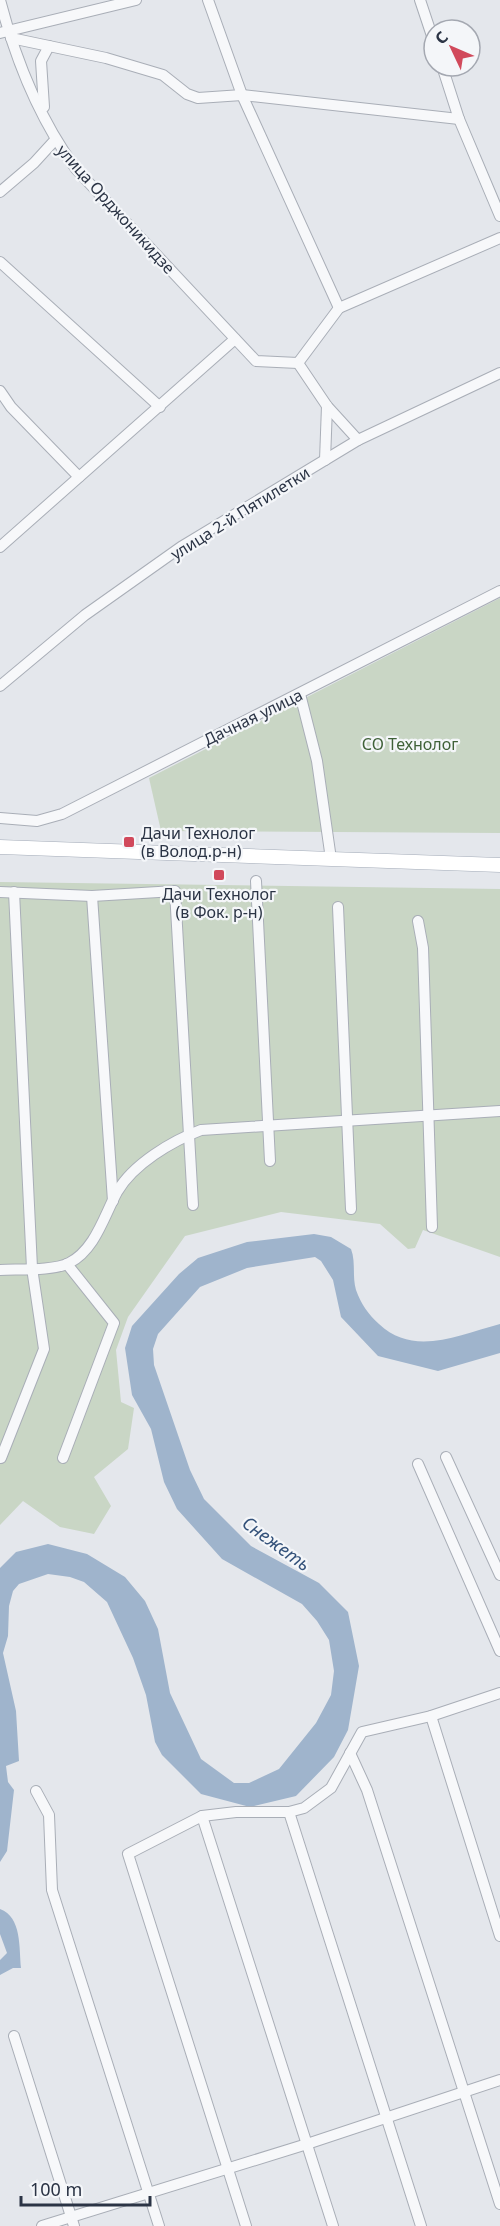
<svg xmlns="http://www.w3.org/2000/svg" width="500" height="2226" font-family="'Noto Sans',sans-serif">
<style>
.green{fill:#c9d6c5}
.water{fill:#9fb4cc}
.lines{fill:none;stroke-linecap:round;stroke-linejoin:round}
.minor-casing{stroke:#a9aeb7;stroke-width:12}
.major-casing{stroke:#a3abb8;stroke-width:15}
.minor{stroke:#f7f8fa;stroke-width:10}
.major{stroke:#fff;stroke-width:14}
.poi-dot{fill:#d1495b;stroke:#f4f6f9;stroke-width:2}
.labels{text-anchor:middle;stroke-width:4.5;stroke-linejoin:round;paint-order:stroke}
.street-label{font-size:16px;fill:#2b3445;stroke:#f4f6f9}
.park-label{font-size:16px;fill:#3f6138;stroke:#f4f6f9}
.poi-label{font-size:16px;fill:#2b3445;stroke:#f4f6f9;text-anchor:start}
.water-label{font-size:18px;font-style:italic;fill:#34527a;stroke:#f4f6f9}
</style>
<rect width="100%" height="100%" fill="#e4e7ec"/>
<!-- green -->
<g class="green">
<path d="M 500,598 L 500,833 L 161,831 L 149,778 Z"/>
<path d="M 0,882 L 500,889 L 500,1257 L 423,1230 L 415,1248 L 408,1249 L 380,1224 L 281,1212 L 185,1236 L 128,1317 L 116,1350 L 121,1402 L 134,1408 L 128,1449 L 94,1477 L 111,1506 L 94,1534 L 60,1527 L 23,1501 L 0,1525 Z"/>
</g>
<!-- water -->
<g class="water">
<path d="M 314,1234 L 331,1237 L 351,1249 C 356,1262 352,1276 356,1290 C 361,1304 368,1314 379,1324 C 414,1357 458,1335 500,1324 L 500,1353 L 438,1371 L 378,1356 L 341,1317 L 333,1280 L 321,1261 L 315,1257 L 247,1268 L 200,1287 L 158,1334 L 153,1349 L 154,1365 L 190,1470 L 204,1499 L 251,1546 L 319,1583 L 348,1612 L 359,1666 L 348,1730 L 334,1757 L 296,1796 L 250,1807 L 201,1794 L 162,1755 L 155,1742 L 146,1695 L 133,1658 L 107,1602 L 84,1582 L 70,1577 L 48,1574 L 19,1584 L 13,1591 L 9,1606 L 8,1636 L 3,1653 L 16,1711 L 19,1761 L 6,1766 L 8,1782 L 14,1790 L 7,1851 L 0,1862 L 0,1568 L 16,1552 L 48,1544 L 87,1554 L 125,1577 L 145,1601 L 158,1629 L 170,1693 L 201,1759 L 234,1783 L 249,1783 L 279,1769 L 316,1723 L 331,1695 L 334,1671 L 329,1640 L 317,1621 L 302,1604 L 222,1559 L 177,1509 L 164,1482 L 151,1429 L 132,1395 L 125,1348 L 132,1326 L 179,1274 L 198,1258 L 247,1242 Z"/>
<path d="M 0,1909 C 22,1917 19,1948 21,1968 L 13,1968 L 0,1975 L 0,1960 L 7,1953 L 0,1934 Z"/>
</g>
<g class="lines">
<defs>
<g id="minor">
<path d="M 0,0 C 15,58 40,120 76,169 L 256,361 L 298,363 L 339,308 L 500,238"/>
<path d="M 208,0 L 242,95 L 339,308"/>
<path d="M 420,0 L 434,42"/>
<path d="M 0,33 L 136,0"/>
<path d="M 11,38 L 106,58 L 163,75 L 187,94 L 198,98 L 242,95 L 459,119"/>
<path d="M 442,66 L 459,119 L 500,216"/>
<path d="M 44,107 L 41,61 L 49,46"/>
<path d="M 0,192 L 34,163 L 55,140"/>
<path d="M 0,262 L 160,407"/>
<path d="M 298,363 L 327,406 L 358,440"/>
<path d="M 0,391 L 11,407 L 79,477"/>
<path d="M 325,460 L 327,406"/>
<path d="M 0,547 L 235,339"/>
<path d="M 0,686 L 85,615 L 181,547 L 358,440 L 500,373"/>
<path d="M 300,694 L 317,761 L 331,859"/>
<path d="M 0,818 L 37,821 L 62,814 L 500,591"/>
<path d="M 256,881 L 270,1161"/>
<path d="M 0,892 L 92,896 L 175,891 L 193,1205"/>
<path d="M 92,896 L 113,1201"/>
<path d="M 338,907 L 351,1209"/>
<path d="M 418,921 L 423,948 L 432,1227"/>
<path d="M 0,1270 C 18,1269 54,1271 69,1263 C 95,1250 104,1216 117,1192 C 133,1164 172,1141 201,1130 L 500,1111"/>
<path d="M 446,1457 L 500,1575"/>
<path d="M 1,1458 L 44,1349 L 32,1268 L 14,892"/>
<path d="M 63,1458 L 114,1323 L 67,1264"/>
<path d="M 418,1464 L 500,1651"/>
<path d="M 431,1716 L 500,1936"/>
<path d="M 350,1753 L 367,1790 L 500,2204"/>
<path d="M 36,1791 L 49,1815 L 52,1890 L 159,2226"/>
<path d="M 289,1812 L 421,2226"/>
<path d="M 202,1816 L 333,2226"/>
<path d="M 14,2036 L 74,2226"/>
<path d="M 42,2226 L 307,2144 L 500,2080"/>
<path d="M 246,2226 L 128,1854 L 202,1816 L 236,1812 L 289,1812 L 304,1808 L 331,1788 L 362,1732 L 431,1716 L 500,1693"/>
</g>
<path id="major" d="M 0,847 L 500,865"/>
</defs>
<!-- minor casing -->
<use href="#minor" class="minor-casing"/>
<!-- major casing -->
<use href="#major" class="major-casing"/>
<!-- minor -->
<use href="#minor" class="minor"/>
<!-- major -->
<use href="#major" class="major"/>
</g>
<!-- markers -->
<g class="poi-dot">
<rect x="123" y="836" width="12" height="12" rx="3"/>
<rect x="213" y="869" width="12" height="12" rx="3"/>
</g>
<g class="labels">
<!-- street labels -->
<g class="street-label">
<text transform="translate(116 209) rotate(48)" y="6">улица Орджоникидзе</text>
<text transform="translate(240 513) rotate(-32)" y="6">улица 2-й Пятилетки</text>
<text transform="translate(253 717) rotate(-26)" y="6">Дачная улица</text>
</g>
<!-- park labels -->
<g class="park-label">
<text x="410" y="750">СО Технолог</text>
</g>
<!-- poi labels -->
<g class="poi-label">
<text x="141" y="839">Дачи Технолог<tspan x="141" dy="18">(в Волод.р-н)</tspan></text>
<text x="219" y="900" text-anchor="middle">Дачи Технолог<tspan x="219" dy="18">(в Фок. р-н)</tspan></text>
</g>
<!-- water labels -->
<g class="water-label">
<text transform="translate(276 1544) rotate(36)" y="6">Снежеть</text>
</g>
</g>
<!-- north arrow -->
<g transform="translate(452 48) rotate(314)"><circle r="28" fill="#f4f6f9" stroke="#a4a8b1" stroke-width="1.5"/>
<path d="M0-4.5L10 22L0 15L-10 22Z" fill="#d1495b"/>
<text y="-9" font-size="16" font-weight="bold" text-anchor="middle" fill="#2b3445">С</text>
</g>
<!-- scale -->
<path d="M21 2196v9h129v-9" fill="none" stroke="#2b3445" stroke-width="3"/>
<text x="30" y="2196" font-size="18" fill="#2b3445" stroke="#f4f6f9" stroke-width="4.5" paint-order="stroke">100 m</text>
</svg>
